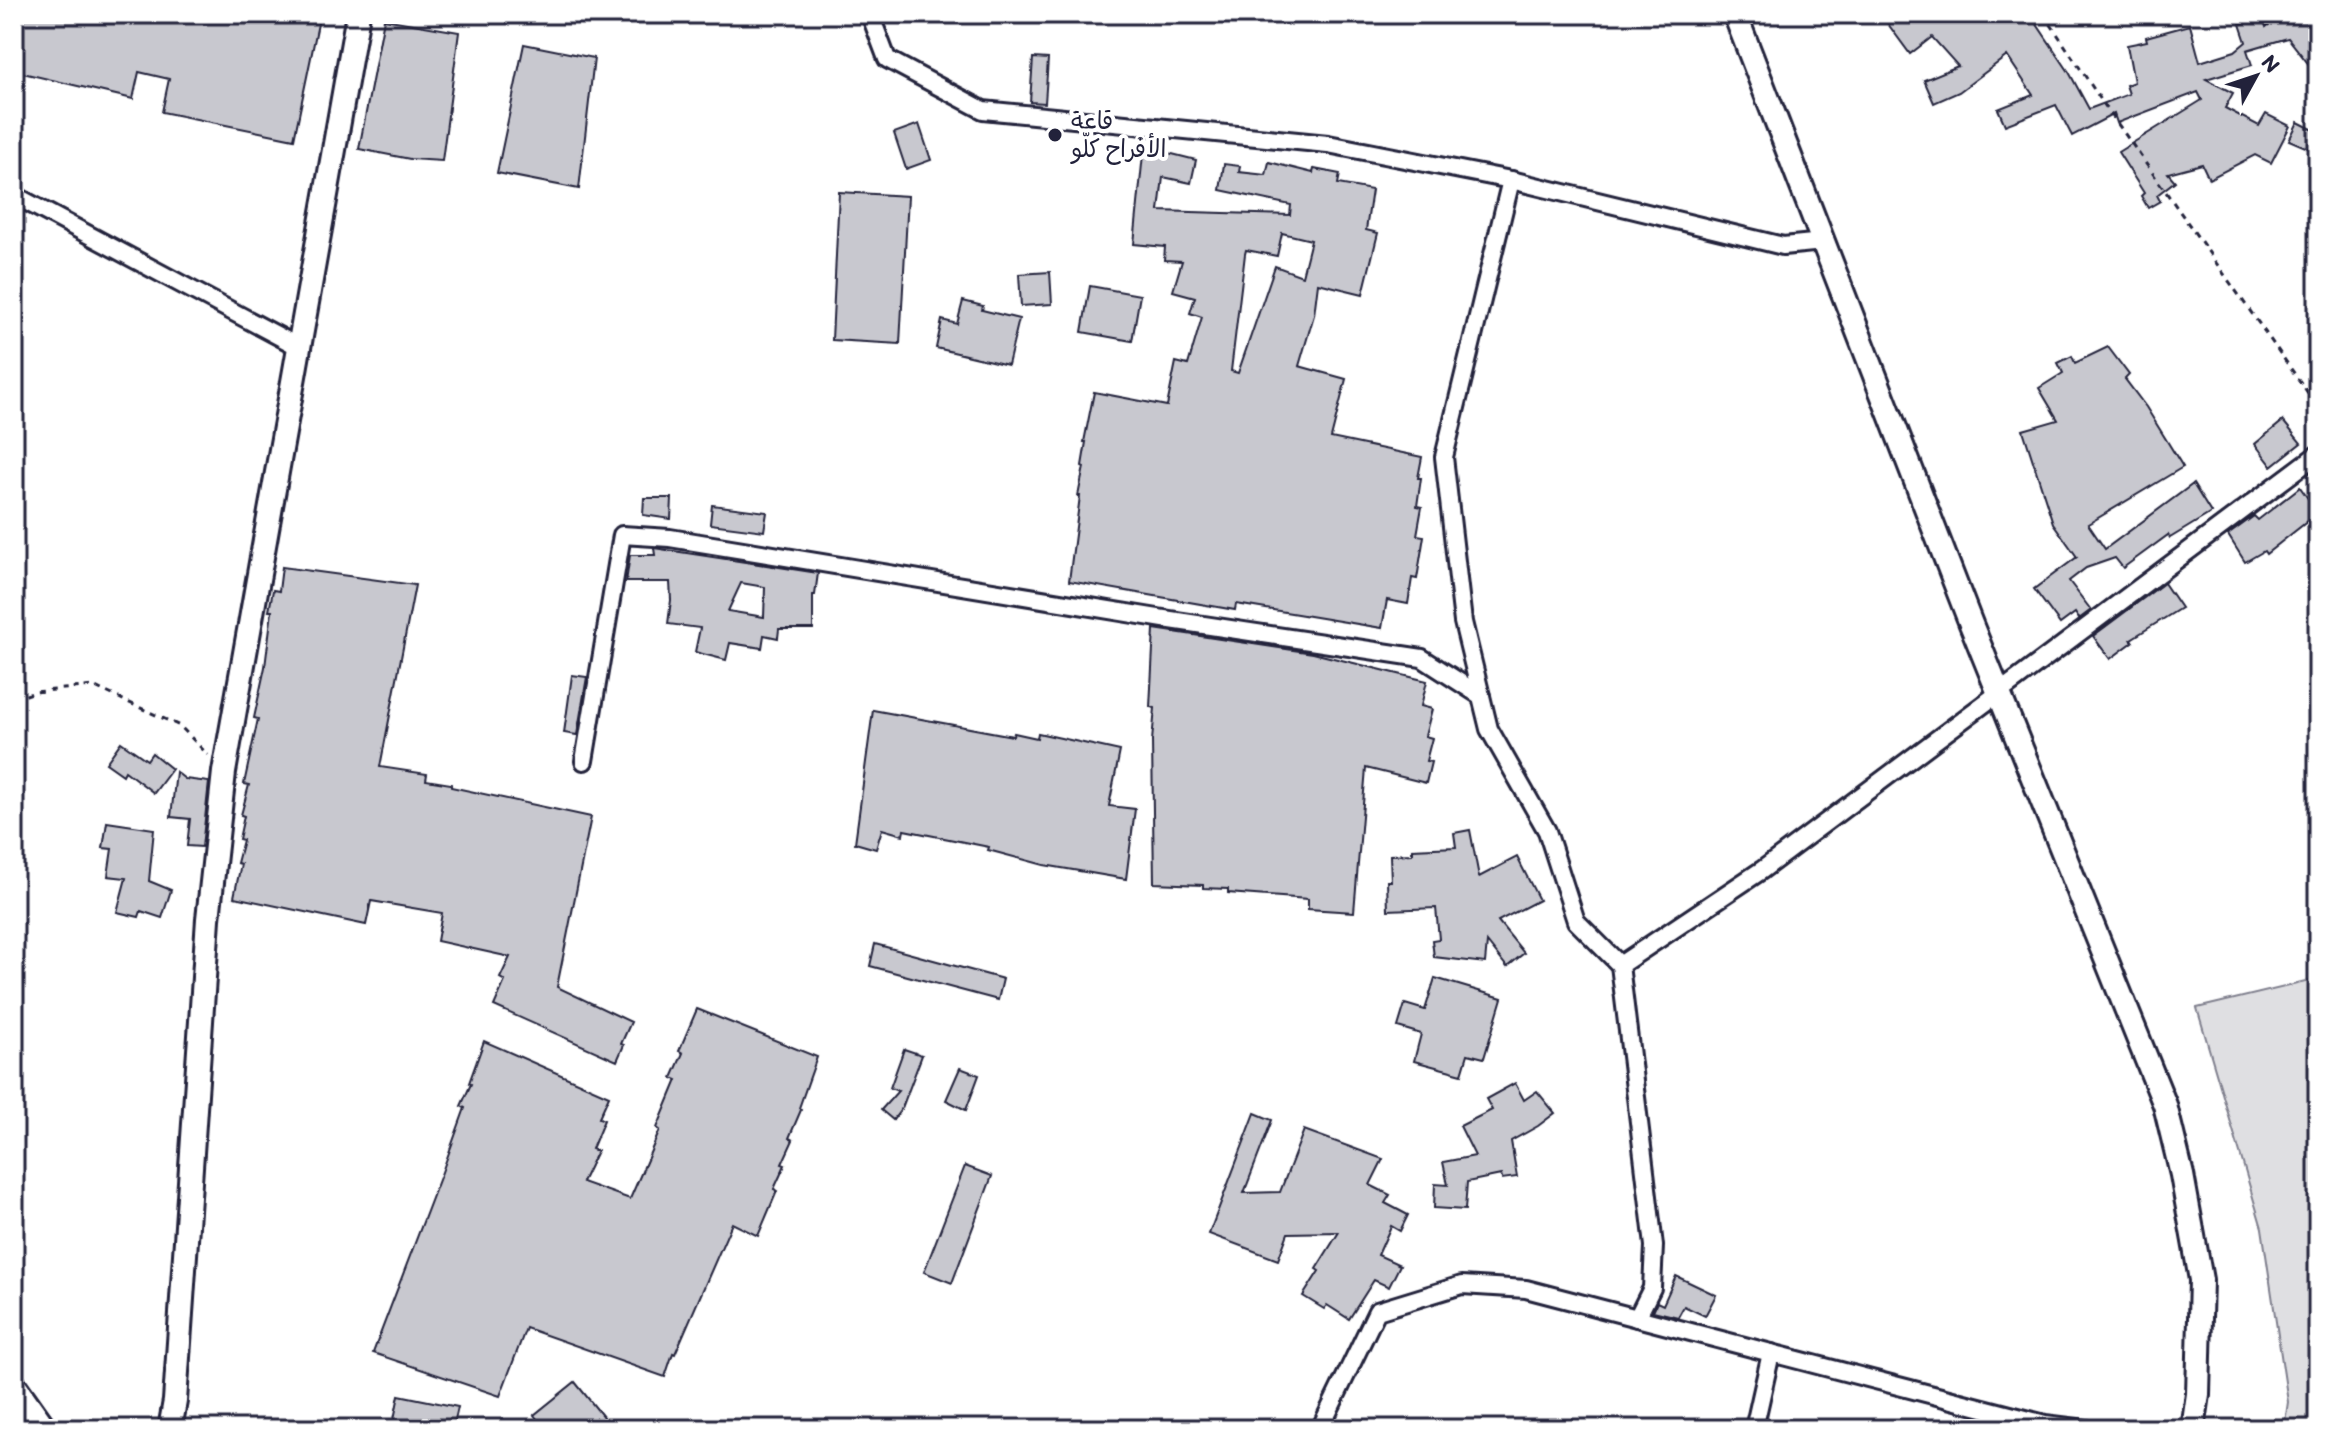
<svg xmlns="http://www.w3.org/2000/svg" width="2332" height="1443" font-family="Itim,'Playpen Sans Arabic',sans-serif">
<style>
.green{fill:#dfdfe2;stroke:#80808e;stroke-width:2}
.building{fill:#c8c8cf;stroke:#22223b;stroke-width:2;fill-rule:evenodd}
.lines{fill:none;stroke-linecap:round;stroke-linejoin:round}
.street-casing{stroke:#22223b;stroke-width:22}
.secondary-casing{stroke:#22223b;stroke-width:28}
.primary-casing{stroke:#22223b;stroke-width:32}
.path{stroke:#22223b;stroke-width:3;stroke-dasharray:6 6;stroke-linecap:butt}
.street{stroke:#fff;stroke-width:16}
.secondary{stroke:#fff;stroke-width:22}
.primary{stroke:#fff;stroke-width:26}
.poi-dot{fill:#22223b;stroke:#fff;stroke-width:3}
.labels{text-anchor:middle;stroke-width:8;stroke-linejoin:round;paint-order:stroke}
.poi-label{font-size:24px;fill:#22223b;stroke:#fff;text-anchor:start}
</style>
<rect width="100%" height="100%" fill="#fff"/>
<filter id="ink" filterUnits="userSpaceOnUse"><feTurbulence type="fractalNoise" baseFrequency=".0125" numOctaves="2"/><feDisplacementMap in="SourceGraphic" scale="16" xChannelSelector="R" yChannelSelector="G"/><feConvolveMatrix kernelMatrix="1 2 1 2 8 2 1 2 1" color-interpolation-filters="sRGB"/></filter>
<g filter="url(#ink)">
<!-- green -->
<path class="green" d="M 2318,979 L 2318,1429 L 2284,1429 L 2288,1402 L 2262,1228 L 2197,1008 Z"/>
<!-- building -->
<g class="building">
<path d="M 14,14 L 320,14 L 294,139 L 162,112 L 169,79 L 139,72 L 133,99 L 14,71 Z"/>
<path d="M 1892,14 L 2030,14 L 2069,72 L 2089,109 L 2129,94 L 2126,85 L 2134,82 L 2127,45 L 2147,41 L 2146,37 L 2190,25 L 2200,62 L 2235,51 L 2246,42 L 2240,24 L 2263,18 L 2266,27 L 2282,14 L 2305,14 L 2318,30 L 2318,76 L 2288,38 L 2247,50 L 2252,65 L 2206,79 L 2233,93 L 2225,108 L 2259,126 L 2266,114 L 2290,126 L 2271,163 L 2255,155 L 2209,179 L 2202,164 L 2168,173 L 2175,181 L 2157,195 L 2160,201 L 2148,208 L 2141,196 L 2144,193 L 2118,152 L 2202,100 L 2198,92 L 2117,123 L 2114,114 L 2072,136 L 2056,105 L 2005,125 L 1998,109 L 2033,95 L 2007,56 L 1959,92 L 1934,103 L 1924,80 L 1958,66 L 1932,37 L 1910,54 L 1885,20 Z"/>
<path d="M 384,19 L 459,32 L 442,161 L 410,159 L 359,149 Z"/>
<path d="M 524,44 L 594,58 L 579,189 L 497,173 Z"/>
<path d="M 1033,58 L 1048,59 L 1045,103 L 1030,102 Z"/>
<path d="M 2298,122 L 2318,132 L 2310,149 L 2289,140 Z"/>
<path d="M 919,124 L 931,160 L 906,169 L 894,133 Z"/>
<path d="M 1144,144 L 1169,147 L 1168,153 L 1196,160 L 1191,183 L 1163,177 L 1159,211 L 1290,215 L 1291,205 L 1220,190 L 1224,164 L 1240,166 L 1239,172 L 1266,175 L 1269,162 L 1313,173 L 1314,169 L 1340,174 L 1338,184 L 1372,190 L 1366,230 L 1378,233 L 1363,294 L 1318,283 L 1314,315 L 1299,366 L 1346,379 L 1331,438 L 1422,457 L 1418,478 L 1421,478 L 1417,506 L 1422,507 L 1417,535 L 1424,536 L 1417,579 L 1412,578 L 1408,604 L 1387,600 L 1382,628 L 1236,604 L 1235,610 L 1069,581 L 1080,496 L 1078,496 L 1084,467 L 1082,466 L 1086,442 L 1084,442 L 1094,392 L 1167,406 L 1176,362 L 1188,365 L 1202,317 L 1190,313 L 1195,297 L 1173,291 L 1182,261 L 1164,260 L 1165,247 L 1134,244 ZM 1282,233 L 1311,240 L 1302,276 L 1275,266 L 1238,373 L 1231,371 L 1245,254 L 1246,250 L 1277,256 Z"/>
<path d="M 839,192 L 908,196 L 900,344 L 832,340 Z"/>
<path d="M 1050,272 L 1052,304 L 1021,306 L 1019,274 Z"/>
<path d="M 1090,286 L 1140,295 L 1132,341 L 1082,332 Z"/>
<path d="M 963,301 L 983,306 L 982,310 L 1019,319 L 1008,365 L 936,348 L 942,320 L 957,324 Z"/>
<path d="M 2108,347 L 2129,375 L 2125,379 L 2146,407 L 2183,467 L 2088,524 L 2105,549 L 2193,484 L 2211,513 L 2170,538 L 2168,535 L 2123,568 L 2115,558 L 2086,568 L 2069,581 L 2091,610 L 2079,619 L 2075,613 L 2060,624 L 2034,589 L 2077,557 L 2053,523 L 2023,430 L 2058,420 L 2039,388 L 2063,373 L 2058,363 L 2072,356 L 2075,363 Z"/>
<path d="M 2283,421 L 2301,443 L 2272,466 L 2255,444 Z"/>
<path d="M 2300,487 L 2318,513 L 2266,554 L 2264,551 L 2245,562 L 2228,535 L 2254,516 L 2258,520 Z"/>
<path d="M 644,498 L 672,498 L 671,519 L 643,515 Z"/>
<path d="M 712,505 L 767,512 L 764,531 L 710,524 Z"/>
<path d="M 654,548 L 818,573 L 815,595 L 813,595 L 813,629 L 779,629 L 778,638 L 764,635 L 762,648 L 730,643 L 726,660 L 695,652 L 700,628 L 668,624 L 671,600 L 670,582 L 626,582 L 630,555 L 655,555 ZM 741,583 L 765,587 L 764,617 L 728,611 Z"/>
<path d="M 282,567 L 415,585 L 380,767 L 427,774 L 426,780 L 451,784 L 451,787 L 591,817 L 557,987 L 631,1022 L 621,1044 L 624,1045 L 617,1061 L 494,1006 L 505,981 L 500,978 L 510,957 L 437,941 L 442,913 L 371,901 L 366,925 L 234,897 L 241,864 L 237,863 L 243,840 L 239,839 L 244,816 L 241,815 L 249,785 L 244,784 L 258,719 L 254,718 L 265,667 L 272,611 L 269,611 L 273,590 L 279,591 Z"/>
<path d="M 2164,583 L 2181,608 L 2131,639 L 2133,642 L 2110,659 L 2093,636 Z"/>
<path d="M 1154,629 L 1313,653 L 1427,681 L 1421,706 L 1432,709 L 1425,736 L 1432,738 L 1426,761 L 1431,762 L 1426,783 L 1366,768 L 1354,912 L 1308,909 L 1308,899 L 1228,893 L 1228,889 L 1203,888 L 1203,885 L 1154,883 L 1152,741 L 1155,708 L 1150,707 Z"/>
<path d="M 572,675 L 587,677 L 577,735 L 564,733 Z"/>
<path d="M 873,710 L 1013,736 L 1014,733 L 1037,738 L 1038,733 L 1120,751 L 1109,806 L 1135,809 L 1126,879 L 1044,865 L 988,850 L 989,847 L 904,830 L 903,835 L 882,829 L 876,849 L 855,843 Z"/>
<path d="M 121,742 L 147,760 L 152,753 L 172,769 L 154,793 L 125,771 L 123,775 L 106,763 Z"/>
<path d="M 176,772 L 185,779 L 209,782 L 202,847 L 187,846 L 190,819 L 171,817 Z"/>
<path d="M 107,822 L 154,829 L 149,881 L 171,890 L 162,918 L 141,911 L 139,917 L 117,912 L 126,878 L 108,876 L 112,849 L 103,848 Z"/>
<path d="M 1470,830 L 1479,877 L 1517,857 L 1539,900 L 1498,921 L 1524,953 L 1507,967 L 1487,942 L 1485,963 L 1434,957 L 1432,940 L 1439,939 L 1436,908 L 1388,910 L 1387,881 L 1391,881 L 1390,855 L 1412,854 L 1412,849 L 1456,847 L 1454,833 Z"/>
<path d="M 875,944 L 1003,979 L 998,1000 L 870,966 Z"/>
<path d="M 1435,978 L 1502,998 L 1484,1058 L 1468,1054 L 1462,1074 L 1414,1061 L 1421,1034 L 1398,1027 L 1405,1004 L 1425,1010 Z"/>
<path d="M 697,1009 L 817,1057 L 799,1108 L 801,1110 L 789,1138 L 793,1140 L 782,1164 L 785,1165 L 774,1189 L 777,1191 L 758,1236 L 732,1223 L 675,1354 L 673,1353 L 665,1377 L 526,1328 L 500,1396 L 373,1353 L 442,1172 L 465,1108 L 461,1106 L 471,1084 L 469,1083 L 484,1041 L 609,1096 L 599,1118 L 604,1120 L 592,1149 L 597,1151 L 582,1182 L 630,1199 L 660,1130 L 657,1128 L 677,1080 L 672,1078 L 683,1053 L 679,1051 Z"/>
<path d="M 904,1049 L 922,1055 L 902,1108 L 893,1120 L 881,1110 L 898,1091 L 890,1088 Z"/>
<path d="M 960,1068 L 979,1075 L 966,1110 L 946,1100 Z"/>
<path d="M 1515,1083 L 1524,1100 L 1537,1091 L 1555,1113 L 1538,1126 L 1511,1141 L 1517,1177 L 1502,1179 L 1501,1175 L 1467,1182 L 1465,1210 L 1434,1208 L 1435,1184 L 1448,1185 L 1443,1162 L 1475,1156 L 1460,1126 L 1492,1110 L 1486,1099 Z"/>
<path d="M 1255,1113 L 1272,1120 L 1244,1193 L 1280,1192 L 1304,1130 L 1383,1159 L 1370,1185 L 1390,1195 L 1385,1203 L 1408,1215 L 1400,1231 L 1391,1226 L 1378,1255 L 1400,1265 L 1389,1287 L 1374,1280 L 1349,1319 L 1327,1305 L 1324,1309 L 1303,1296 L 1319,1271 L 1316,1269 L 1339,1232 L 1288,1233 L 1278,1260 L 1209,1234 Z"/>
<path d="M 965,1166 L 992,1176 L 952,1283 L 924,1272 Z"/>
<path d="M 1676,1276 L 1716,1295 L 1705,1316 L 1684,1306 L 1678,1317 L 1653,1311 L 1657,1302 L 1663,1305 Z"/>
<path d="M 575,1382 L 604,1418 L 592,1422 L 598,1429 L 545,1429 L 534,1415 Z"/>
<path d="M 399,1395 L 458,1407 L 453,1429 L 392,1429 Z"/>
</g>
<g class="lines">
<defs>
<g id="street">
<path d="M 870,14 L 887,59 L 983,110 L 1328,144 L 1511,180 L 1783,246 L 1823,242"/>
<path d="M 1511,180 L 1444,457 L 1463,622 L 1489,729 L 1547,831 L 1576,921 L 1620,965 L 1762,870 L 2318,454"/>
<path d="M 14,195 L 299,347"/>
<path d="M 584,761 L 622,535 L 670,538 L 1164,619 L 1422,658 L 1481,696"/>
<path d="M 1620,965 L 1654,1246 L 1652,1288 L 1637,1318"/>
<path d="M 1320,1429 L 1377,1311 L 1462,1285 L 1526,1289 L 1771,1353"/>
<path d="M 1754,1429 L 1771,1353 L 2045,1424 L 2086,1429"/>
</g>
<g id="secondary">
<path d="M 1735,14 L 1971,624 L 2165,1105 L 2182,1175 L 2201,1280 L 2198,1394 L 2193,1429"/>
<path d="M 170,1429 L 175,1401 L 208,919 L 224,772 L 358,14"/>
</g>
<path id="primary" d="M 14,1388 L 43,1429"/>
</defs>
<!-- street casing -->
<use href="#street" class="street-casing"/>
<!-- secondary casing -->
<use href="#secondary" class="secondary-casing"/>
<!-- primary casing -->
<use href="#primary" class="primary-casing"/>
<!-- path -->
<g class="path">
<path d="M 2044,14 L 2103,103 L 2318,407"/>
<path d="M 14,699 L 35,692 L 93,686 L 180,726 L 208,755"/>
</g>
<!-- street -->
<use href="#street" class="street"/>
<!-- secondary -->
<use href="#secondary" class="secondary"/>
<!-- primary -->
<use href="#primary" class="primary"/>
</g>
</g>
<!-- markers -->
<circle class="poi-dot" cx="1055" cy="135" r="8"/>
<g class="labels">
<!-- poi labels -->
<g class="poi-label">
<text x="1071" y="129">قاعة<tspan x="1071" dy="28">الأفراح كلّو</tspan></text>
</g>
</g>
<!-- margin -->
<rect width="2332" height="1443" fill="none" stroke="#fff" stroke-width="48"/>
<rect x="24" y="24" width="2284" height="1395" fill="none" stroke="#22223b" stroke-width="3" filter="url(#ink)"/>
<!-- north arrow -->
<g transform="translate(2256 76) rotate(50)" stroke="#ffffff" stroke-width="6" paint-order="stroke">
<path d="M0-6L14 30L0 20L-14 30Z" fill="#22223b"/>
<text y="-12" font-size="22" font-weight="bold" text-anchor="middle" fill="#22223b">N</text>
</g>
</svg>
